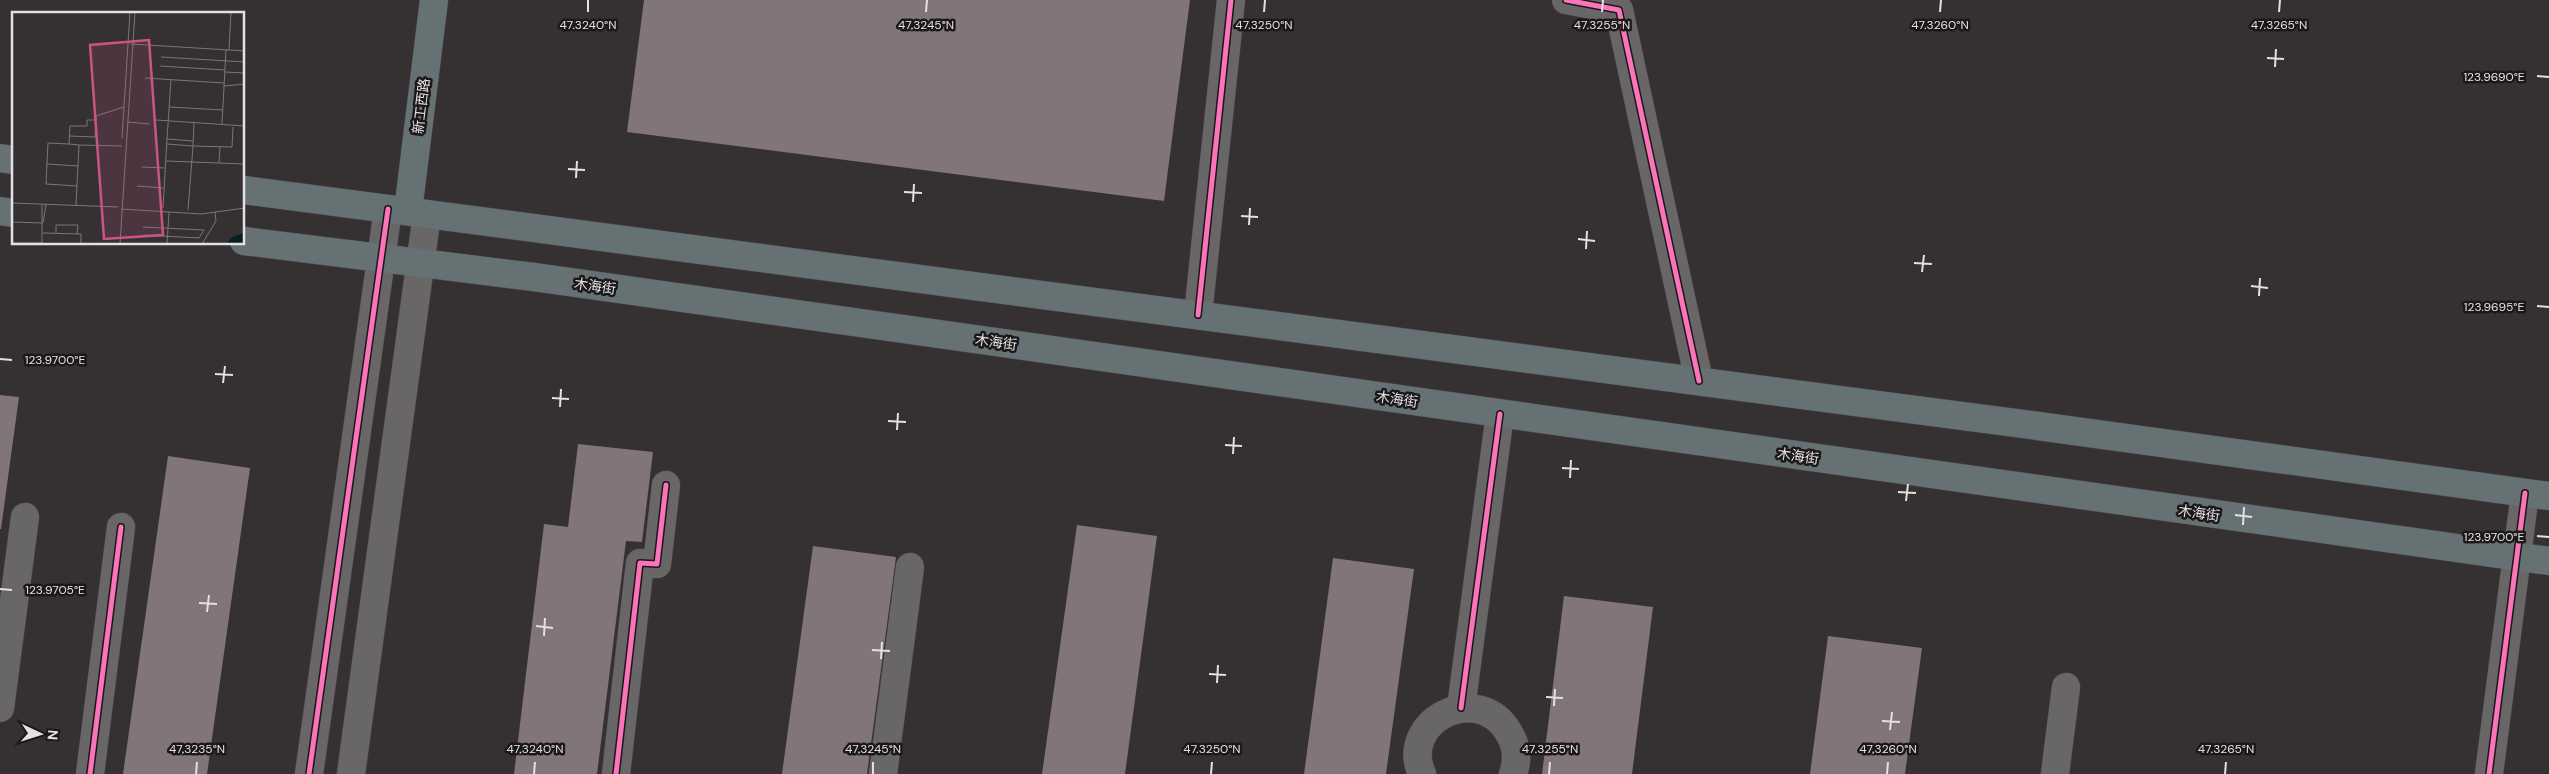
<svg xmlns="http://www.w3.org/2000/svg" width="2549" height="774" font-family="'DM Sans','Noto Sans SC',sans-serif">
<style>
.building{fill:#81747a}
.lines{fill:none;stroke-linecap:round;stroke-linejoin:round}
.minor-casing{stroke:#514d4f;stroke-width:29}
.major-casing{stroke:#514d4f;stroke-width:29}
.minor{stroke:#696667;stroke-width:28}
.major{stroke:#667173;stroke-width:28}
.cycleway-casing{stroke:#1b181a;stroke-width:8}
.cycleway{stroke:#fb73b8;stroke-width:5}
.ticks{fill:none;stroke:#e5e0e2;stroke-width:2}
.labels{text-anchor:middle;stroke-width:5;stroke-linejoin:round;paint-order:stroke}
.street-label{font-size:14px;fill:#e5e0e2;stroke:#1b181a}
.inset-road{fill:none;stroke:#7b7678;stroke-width:1}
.view{fill:#cc5484;fill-opacity:0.15;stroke:#cc5484;stroke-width:2.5}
.inset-edge{fill:none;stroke:#e5e0e2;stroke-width:2.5}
.ticks-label{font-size:12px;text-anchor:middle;fill:#e5e0e2;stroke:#1b181a;stroke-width:5;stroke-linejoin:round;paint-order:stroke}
</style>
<rect width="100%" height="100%" fill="#353032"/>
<!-- building -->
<g class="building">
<path d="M 644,0 L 1190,0 L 1164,201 L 627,132 Z"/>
<path d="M 0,395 L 19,397 L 1,529 L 0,529 Z"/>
<path d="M 578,444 L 653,452 L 642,542 L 626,541 L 597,774 L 514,774 L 544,524 L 568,527 Z"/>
<path d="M 168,456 L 250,468 L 207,774 L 123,774 Z"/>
<path d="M 1077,525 L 1157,536 L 1125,774 L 1042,774 Z"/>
<path d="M 813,546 L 896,557 L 867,774 L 782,774 Z"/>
<path d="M 1333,558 L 1414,569 L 1386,774 L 1304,774 Z"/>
<path d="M 1564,596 L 1653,607 L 1632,774 L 1542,774 Z"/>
<path d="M 1828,636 L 1922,648 L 1905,774 L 1810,774 Z"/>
</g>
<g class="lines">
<defs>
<g id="minor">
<path d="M 1566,0 L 1619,10 L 1699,381"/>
<path d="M 1198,315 L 1231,0"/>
<path d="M 0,708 L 25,517"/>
<path d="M 1461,708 L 1500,414"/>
<path d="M 90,774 L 121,527"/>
<path d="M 309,774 L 388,209"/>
<path d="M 351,774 L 427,214"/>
<path d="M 616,774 L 640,563 L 657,564 L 666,485"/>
<path d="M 883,774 L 910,567"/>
<path d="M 1422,774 C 1398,721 1479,680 1509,733 C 1517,746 1518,760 1513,774"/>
<path d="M 2055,774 L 2066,687"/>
<path d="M 2489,774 L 2525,493"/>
</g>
<g id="major">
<path d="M 0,158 L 14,160"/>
<path d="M 244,190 L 2038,426 L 2549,496"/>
<path d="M 0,211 L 14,213"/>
<path d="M 408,211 L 434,0"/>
<path d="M 244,241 L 534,277 L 2549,561"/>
</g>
</defs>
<!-- minor casing -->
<use href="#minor" class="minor-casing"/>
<!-- major casing -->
<use href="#major" class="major-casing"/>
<!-- minor -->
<use href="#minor" class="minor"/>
<!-- major -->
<use href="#major" class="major"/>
<defs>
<g id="cycleway">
<path d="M 1566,0 L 1619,10 L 1699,381"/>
<path d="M 1198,315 L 1231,0"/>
<path d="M 1461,708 L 1500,414"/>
<path d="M 90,774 L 121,527"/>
<path d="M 309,774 L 388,209"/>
<path d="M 616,774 L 640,563 L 657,564 L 666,485"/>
<path d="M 2489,774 L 2525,493"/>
</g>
</defs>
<!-- cycleway casing -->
<use href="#cycleway" class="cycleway-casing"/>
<!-- cycleway -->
<use href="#cycleway" class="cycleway"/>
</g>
<!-- ticks -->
<path class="ticks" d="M 588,12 L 588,0M 926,12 L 927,0M 1264,12 L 1265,0M 1602,12 L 1603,0M 1940,12 L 1941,0M 2279,12 L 2280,0M 2267,58 L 2284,59M 2275,67 L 2276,49M 2537,76 L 2549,77M 568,169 L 585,170M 576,178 L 577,161M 904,192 L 922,193M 913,202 L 914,184M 1241,216 L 1258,217M 1249,225 L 1250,208M 1578,239 L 1595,241M 1586,249 L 1587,231M 1914,263 L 1932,264M 1922,272 L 1924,255M 2251,286 L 2268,288M 2259,296 L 2260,278M 2537,306 L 2549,307M 0,359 L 12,360M 215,374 L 233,375M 223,383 L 225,366M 552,398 L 569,399M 560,407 L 561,389M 888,421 L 906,422M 897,430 L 898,413M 1225,445 L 1242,446M 1233,454 L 1234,437M 1562,468 L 1579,469M 1570,478 L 1571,460M 1898,492 L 1916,493M 1906,501 L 1908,484M 2235,515 L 2252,517M 2243,525 L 2244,507M 2537,536 L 2549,537M 0,589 L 12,590M 199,603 L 217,604M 207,612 L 209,595M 536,626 L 553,628M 544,636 L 545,618M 872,650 L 890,651M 881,659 L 882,642M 1209,674 L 1226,675M 1217,683 L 1218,665M 1546,697 L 1563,698M 1554,706 L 1555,689M 1882,721 L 1900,722M 1890,730 L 1892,712M 196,774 L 197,762M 534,774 L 535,762M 873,774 L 873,762M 1211,774 L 1212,762M 1549,774 L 1550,762M 1887,774 L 1888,762M 2225,774 L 2226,762"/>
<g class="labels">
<!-- street labels -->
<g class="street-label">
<text transform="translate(421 106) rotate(-83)" y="5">新工西路</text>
<text transform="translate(595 286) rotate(8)" y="5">木海街</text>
<text transform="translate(996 342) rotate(8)" y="5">木海街</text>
<text transform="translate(1397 399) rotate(8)" y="5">木海街</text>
<text transform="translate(1798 456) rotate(8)" y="5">木海街</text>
<text transform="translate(2199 513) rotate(8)" y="5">木海街</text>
</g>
</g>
<!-- overview -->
<g transform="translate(12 12)">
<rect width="232" height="232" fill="#353032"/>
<path d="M 232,221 L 232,232 L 214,232 L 220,225 Z" fill="#0a1f25"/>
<path class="inset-road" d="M 119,32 L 233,39M 217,38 L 219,0M 149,45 L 233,50M 148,54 L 213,58M 213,60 L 233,61M 133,66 L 212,71M 212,74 L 233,72M 157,95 L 211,98M 144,108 L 233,114M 115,110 L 138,112M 182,110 L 181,134 L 220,135 L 221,115M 210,112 L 214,37M 57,124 L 83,125 L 84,108M 110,126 L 118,0M 155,127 L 159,67M 57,132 L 36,131 L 34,172 L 65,174M 155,132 L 181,134 L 176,198M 67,133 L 110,134M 154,149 L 233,152M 207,151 L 208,135M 35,152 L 66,154M 130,155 L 153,156M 125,174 L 152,176M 0,191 L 106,195M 64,193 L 67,133 L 57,132 L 58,114 L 75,114 L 75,108 L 84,108 L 84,104 L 112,95M 151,196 L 155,127 L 181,129M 109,197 L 189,202 L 233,196M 0,210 L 31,211 L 34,192M 131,215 L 192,218M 31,221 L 69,222 L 69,232M 44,221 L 44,213 L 66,213 L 65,222M 131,223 L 187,226 L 192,218M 0,231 L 30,231M 30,232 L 30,192M 108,232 L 123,0M 155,232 L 157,200M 190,232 L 204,209 L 203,200"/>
<path class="view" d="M 137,28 L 151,223 L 92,227 L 78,33 Z"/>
<rect width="232" height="232" class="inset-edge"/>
</g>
<g class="ticks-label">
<text x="588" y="29">47.3240°N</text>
<text x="926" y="29">47.3245°N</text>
<text x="1264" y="29">47.3250°N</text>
<text x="1602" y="29">47.3255°N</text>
<text x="1940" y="29">47.3260°N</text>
<text x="2279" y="29">47.3265°N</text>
<text x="2494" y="81">123.9690°E</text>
<text x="2494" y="311">123.9695°E</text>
<text x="55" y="364">123.9700°E</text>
<text x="2494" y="541">123.9700°E</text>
<text x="55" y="594">123.9705°E</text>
<text x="197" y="753">47.3235°N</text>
<text x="535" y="753">47.3240°N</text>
<text x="873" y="753">47.3245°N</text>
<text x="1212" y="753">47.3250°N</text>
<text x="1550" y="753">47.3255°N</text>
<text x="1888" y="753">47.3260°N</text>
<text x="2226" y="753">47.3265°N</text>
</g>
<!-- north arrow -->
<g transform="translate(40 734) rotate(94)" stroke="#1b181a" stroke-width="4" paint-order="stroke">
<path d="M0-4L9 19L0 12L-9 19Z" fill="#e5e0e2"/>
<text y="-8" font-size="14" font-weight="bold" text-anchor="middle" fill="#e5e0e2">N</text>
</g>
</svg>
